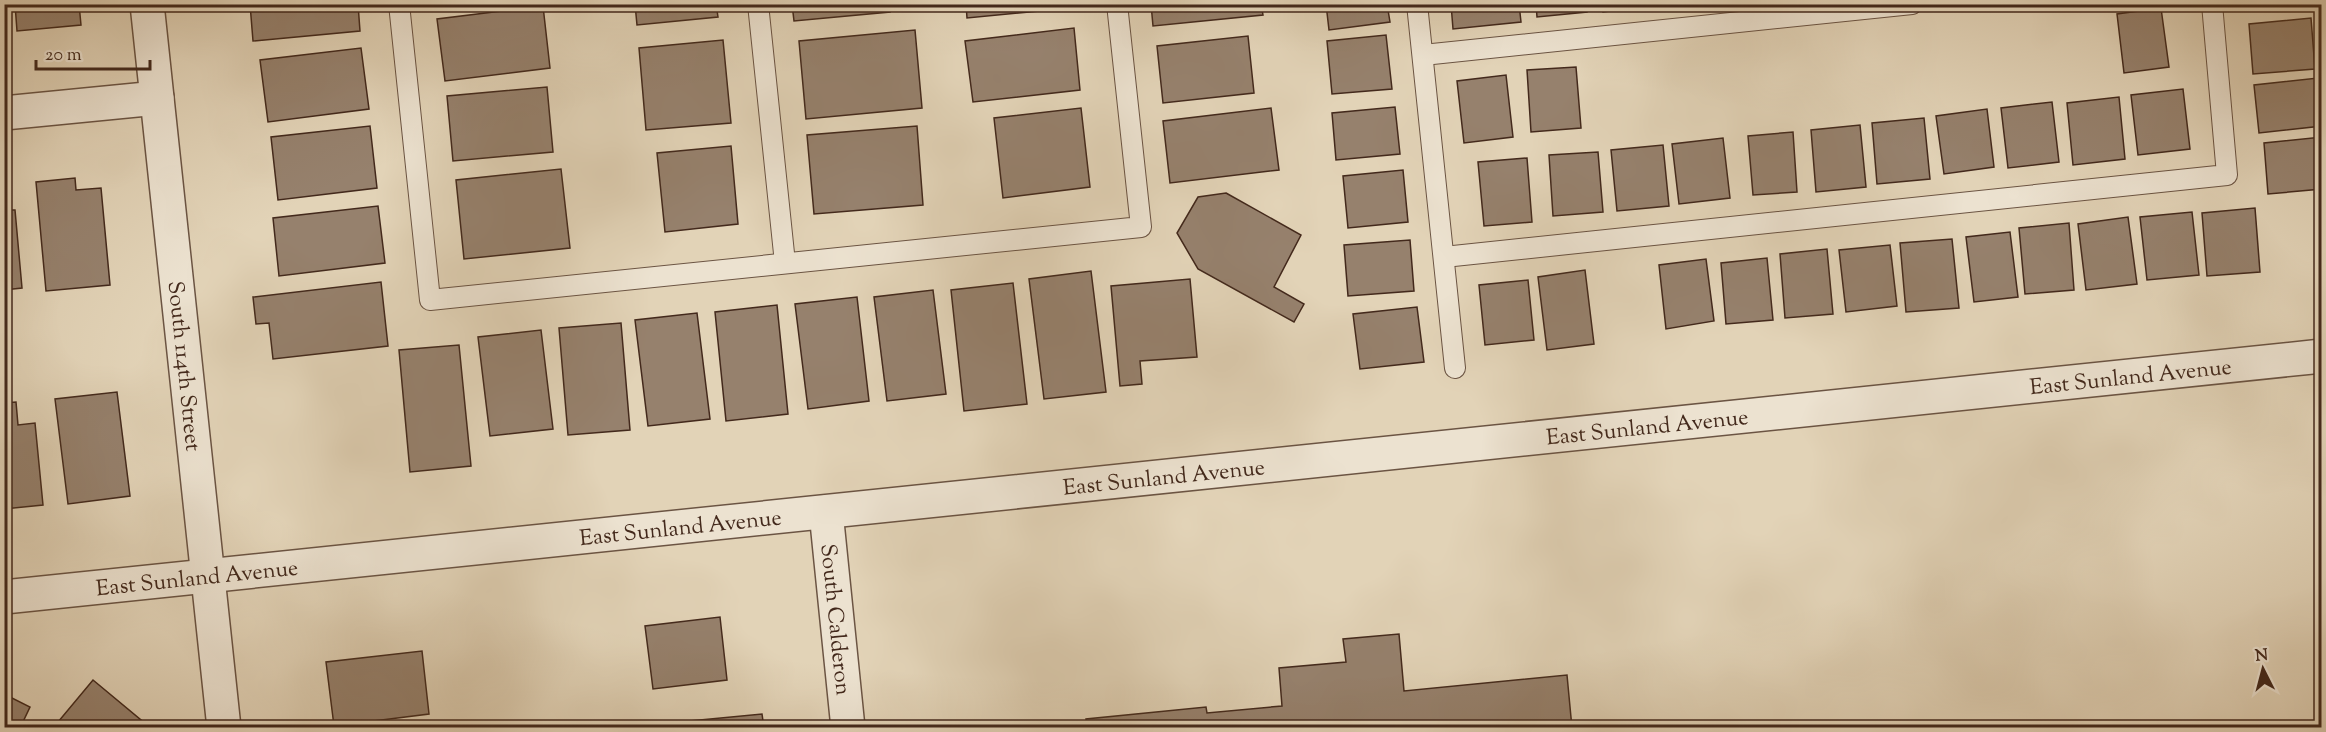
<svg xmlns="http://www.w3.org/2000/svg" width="2326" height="732" font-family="'Sorts Mill Goudy',serif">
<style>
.building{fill:#96816d;stroke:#43291c;stroke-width:1.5}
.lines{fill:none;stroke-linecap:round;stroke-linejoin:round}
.lane-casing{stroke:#6b5443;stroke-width:22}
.street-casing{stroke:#6b5443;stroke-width:36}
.lane{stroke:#ece2d0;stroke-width:20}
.street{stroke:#ece2d0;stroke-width:33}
.labels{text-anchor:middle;stroke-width:4.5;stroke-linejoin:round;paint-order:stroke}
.street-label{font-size:22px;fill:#43291c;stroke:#ece2d0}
</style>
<rect width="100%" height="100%" fill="#e2d3b7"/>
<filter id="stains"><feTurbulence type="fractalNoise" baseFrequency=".00333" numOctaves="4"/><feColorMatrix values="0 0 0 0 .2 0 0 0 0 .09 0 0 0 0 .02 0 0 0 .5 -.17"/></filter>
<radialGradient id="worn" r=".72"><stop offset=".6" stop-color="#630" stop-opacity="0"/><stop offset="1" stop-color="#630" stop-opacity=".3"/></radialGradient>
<!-- building -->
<g class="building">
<path d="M 15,4 L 79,4 L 81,25 L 17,31 Z"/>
<path d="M 250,4 L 358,4 L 360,31 L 253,41 Z"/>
<path d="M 635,4 L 716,4 L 718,17 L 637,25 Z"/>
<path d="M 792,4 L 889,4 L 890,12 L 794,21 Z"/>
<path d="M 966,4 L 1071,4 L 1071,8 L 967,18 Z"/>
<path d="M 1151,4 L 1261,4 L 1263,15 L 1153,26 Z"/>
<path d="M 1326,4 L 1387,4 L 1390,22 L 1329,30 Z"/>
<path d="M 1451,4 L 1519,4 L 1521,22 L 1453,29 Z"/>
<path d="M 1536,4 L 1586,4 L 1587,12 L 1537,17 Z"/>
<path d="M 1602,4 L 1650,4 L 1651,6 L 1603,12 Z"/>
<path d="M 543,6 L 550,68 L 445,81 L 437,19 Z"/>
<path d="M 2161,8 L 2169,67 L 2124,73 L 2117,14 Z"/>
<path d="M 2311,18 L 2315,69 L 2253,74 L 2249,24 Z"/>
<path d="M 1074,28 L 1080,90 L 973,102 L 965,41 Z"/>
<path d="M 915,30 L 922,108 L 806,119 L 799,41 Z"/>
<path d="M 1386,35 L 1392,89 L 1332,94 L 1327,41 Z"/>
<path d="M 1248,36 L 1254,93 L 1163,103 L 1157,46 Z"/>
<path d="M 723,40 L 731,123 L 646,130 L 639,48 Z"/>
<path d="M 361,48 L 369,109 L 268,122 L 260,60 Z"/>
<path d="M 1576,67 L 1581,128 L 1531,132 L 1527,70 Z"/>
<path d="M 1506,75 L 1513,137 L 1464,143 L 1457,81 Z"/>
<path d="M 2318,78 L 2322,126 L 2259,133 L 2254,85 Z"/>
<path d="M 547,87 L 553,152 L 453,161 L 447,96 Z"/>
<path d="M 2183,89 L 2190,149 L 2138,155 L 2131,95 Z"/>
<path d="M 2119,97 L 2125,159 L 2073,165 L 2067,103 Z"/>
<path d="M 2052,102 L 2059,162 L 2008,168 L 2001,108 Z"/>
<path d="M 1395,107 L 1400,154 L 1336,160 L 1332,113 Z"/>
<path d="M 1081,108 L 1090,187 L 1003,198 L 994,118 Z"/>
<path d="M 1271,108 L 1279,170 L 1170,183 L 1163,121 Z"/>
<path d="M 1987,109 L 1994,167 L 1944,174 L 1936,116 Z"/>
<path d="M 1924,118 L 1930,179 L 1877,184 L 1872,123 Z"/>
<path d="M 1860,125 L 1866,187 L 1816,192 L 1811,130 Z"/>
<path d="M 370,126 L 377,188 L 278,200 L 271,137 Z"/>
<path d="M 917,126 L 923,205 L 814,214 L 807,135 Z"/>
<path d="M 1793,132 L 1797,192 L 1753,195 L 1748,136 Z"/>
<path d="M 2322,137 L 2322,189 L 2268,194 L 2264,143 Z"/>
<path d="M 1723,138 L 1730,198 L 1679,204 L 1672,144 Z"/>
<path d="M 1663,145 L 1669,206 L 1617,211 L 1611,150 Z"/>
<path d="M 731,146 L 738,224 L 665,232 L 657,153 Z"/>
<path d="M 1598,152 L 1603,212 L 1553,216 L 1549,155 Z"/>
<path d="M 1527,158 L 1532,222 L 1484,226 L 1478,162 Z"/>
<path d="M 561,169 L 570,248 L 464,259 L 456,180 Z"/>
<path d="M 1403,170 L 1408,222 L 1348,228 L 1343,176 Z"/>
<path d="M 75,178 L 76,190 L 101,188 L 110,285 L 46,291 L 36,182 Z"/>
<path d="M 1226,193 L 1301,235 L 1274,287 L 1304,304 L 1294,322 L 1198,269 L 1177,233 L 1198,197 Z"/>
<path d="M 378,206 L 385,263 L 279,276 L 273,218 Z"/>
<path d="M 2255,208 L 2260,272 L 2207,276 L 2202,213 Z"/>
<path d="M 4,210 L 15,210 L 22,288 L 4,290 Z"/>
<path d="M 2192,212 L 2199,275 L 2147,280 L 2140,217 Z"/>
<path d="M 2128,217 L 2137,284 L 2086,290 L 2078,224 Z"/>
<path d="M 2069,223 L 2074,290 L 2025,294 L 2019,228 Z"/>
<path d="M 2010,232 L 2018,297 L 1974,302 L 1966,237 Z"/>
<path d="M 1952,239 L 1959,308 L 1906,312 L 1900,243 Z"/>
<path d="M 1410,240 L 1414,291 L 1348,296 L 1344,245 Z"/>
<path d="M 1890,245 L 1897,306 L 1846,312 L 1839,250 Z"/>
<path d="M 1827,249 L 1833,314 L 1785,318 L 1780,254 Z"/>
<path d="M 1767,258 L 1773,320 L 1726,324 L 1721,263 Z"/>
<path d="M 1706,259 L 1714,321 L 1666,329 L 1659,265 Z"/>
<path d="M 1585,270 L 1594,344 L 1547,350 L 1538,277 Z"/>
<path d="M 1091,271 L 1106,392 L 1044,399 L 1029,279 Z"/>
<path d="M 1190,279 L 1197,357 L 1140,361 L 1142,384 L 1120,386 L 1111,286 Z"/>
<path d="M 1528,280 L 1534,340 L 1485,345 L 1479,285 Z"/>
<path d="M 381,282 L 388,346 L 273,359 L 269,323 L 256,324 L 253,297 Z"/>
<path d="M 1013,283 L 1027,404 L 964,411 L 951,290 Z"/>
<path d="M 933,290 L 946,394 L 887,401 L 874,297 Z"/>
<path d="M 857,297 L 869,401 L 808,409 L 795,304 Z"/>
<path d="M 777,305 L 788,414 L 726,421 L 715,312 Z"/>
<path d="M 1417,307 L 1424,362 L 1360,369 L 1353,314 Z"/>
<path d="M 697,313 L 710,419 L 648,426 L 635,320 Z"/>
<path d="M 621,323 L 630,430 L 568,435 L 559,328 Z"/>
<path d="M 541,330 L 553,429 L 490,436 L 478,337 Z"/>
<path d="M 459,345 L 471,466 L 410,472 L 399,350 Z"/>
<path d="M 117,392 L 130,496 L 68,504 L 55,399 Z"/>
<path d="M 16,402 L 18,425 L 35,423 L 43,505 L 4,509 L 4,403 Z"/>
<path d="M 720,617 L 727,680 L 653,689 L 645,626 Z"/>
<path d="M 1399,634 L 1404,691 L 1567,675 L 1572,728 L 1087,728 L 1086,719 L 1206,707 L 1207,713 L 1282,706 L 1279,668 L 1346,662 L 1343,639 Z"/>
<path d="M 422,651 L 429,714 L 334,726 L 326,662 Z"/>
<path d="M 93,680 L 147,725 L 145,728 L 53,728 Z"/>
<path d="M 4,694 L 30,707 L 20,728 L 4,728 Z"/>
<path d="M 762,714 L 764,728 L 670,728 L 669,723 Z"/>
</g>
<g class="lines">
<defs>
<g id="lane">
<path d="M 399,4 L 430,300 L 1141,227 L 1117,4"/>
<path d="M 758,4 L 785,263"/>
<path d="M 1417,4 L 1455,368"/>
<path d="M 1423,55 L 1912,4"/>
<path d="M 1444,257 L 2227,175 L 2212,4"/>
</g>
<g id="street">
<path id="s1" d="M 147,4 L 224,728"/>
<path d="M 4,113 L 157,98"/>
<path id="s2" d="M 826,512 L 848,728"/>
<path id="s3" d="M 4,597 L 2322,356"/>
</g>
</defs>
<!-- lane casing -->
<use href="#lane" class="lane-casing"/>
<!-- street casing -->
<use href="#street" class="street-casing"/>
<!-- lane -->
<use href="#lane" class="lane"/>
<!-- street -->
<use href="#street" class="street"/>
</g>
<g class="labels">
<!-- street labels -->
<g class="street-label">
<text dy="8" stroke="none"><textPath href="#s1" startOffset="364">South 114th Street</textPath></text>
<text dy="8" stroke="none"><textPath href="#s3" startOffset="2138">East Sunland Avenue</textPath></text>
<text dy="8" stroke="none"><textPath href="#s3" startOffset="1652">East Sunland Avenue</textPath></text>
<text dy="8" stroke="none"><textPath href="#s3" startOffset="1166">East Sunland Avenue</textPath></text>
<text dy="8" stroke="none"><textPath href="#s3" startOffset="680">East Sunland Avenue</textPath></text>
<text dy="8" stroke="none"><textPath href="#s3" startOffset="194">East Sunland Avenue</textPath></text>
<text dy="8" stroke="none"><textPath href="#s2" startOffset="108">South Calderon</textPath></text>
</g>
</g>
<!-- margin -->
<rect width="2326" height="732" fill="none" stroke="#e2d3b7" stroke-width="24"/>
<rect x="6" y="6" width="2314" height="720" fill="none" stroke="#43291c" stroke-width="3"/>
<rect x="12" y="12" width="2302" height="708" fill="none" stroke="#43291c" stroke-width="1.5"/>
<!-- north arrow -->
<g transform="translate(2263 669) rotate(354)" stroke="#ece2d0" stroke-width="4.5" paint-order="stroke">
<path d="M0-4.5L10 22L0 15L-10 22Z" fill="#43291c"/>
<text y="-9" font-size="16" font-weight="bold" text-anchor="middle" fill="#43291c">N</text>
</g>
<!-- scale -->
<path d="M36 60v9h114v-9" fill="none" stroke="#43291c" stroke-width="3"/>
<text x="45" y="60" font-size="18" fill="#43291c" stroke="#ece2d0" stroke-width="4.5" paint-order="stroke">20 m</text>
<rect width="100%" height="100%" filter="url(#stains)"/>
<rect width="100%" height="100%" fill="url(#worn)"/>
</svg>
